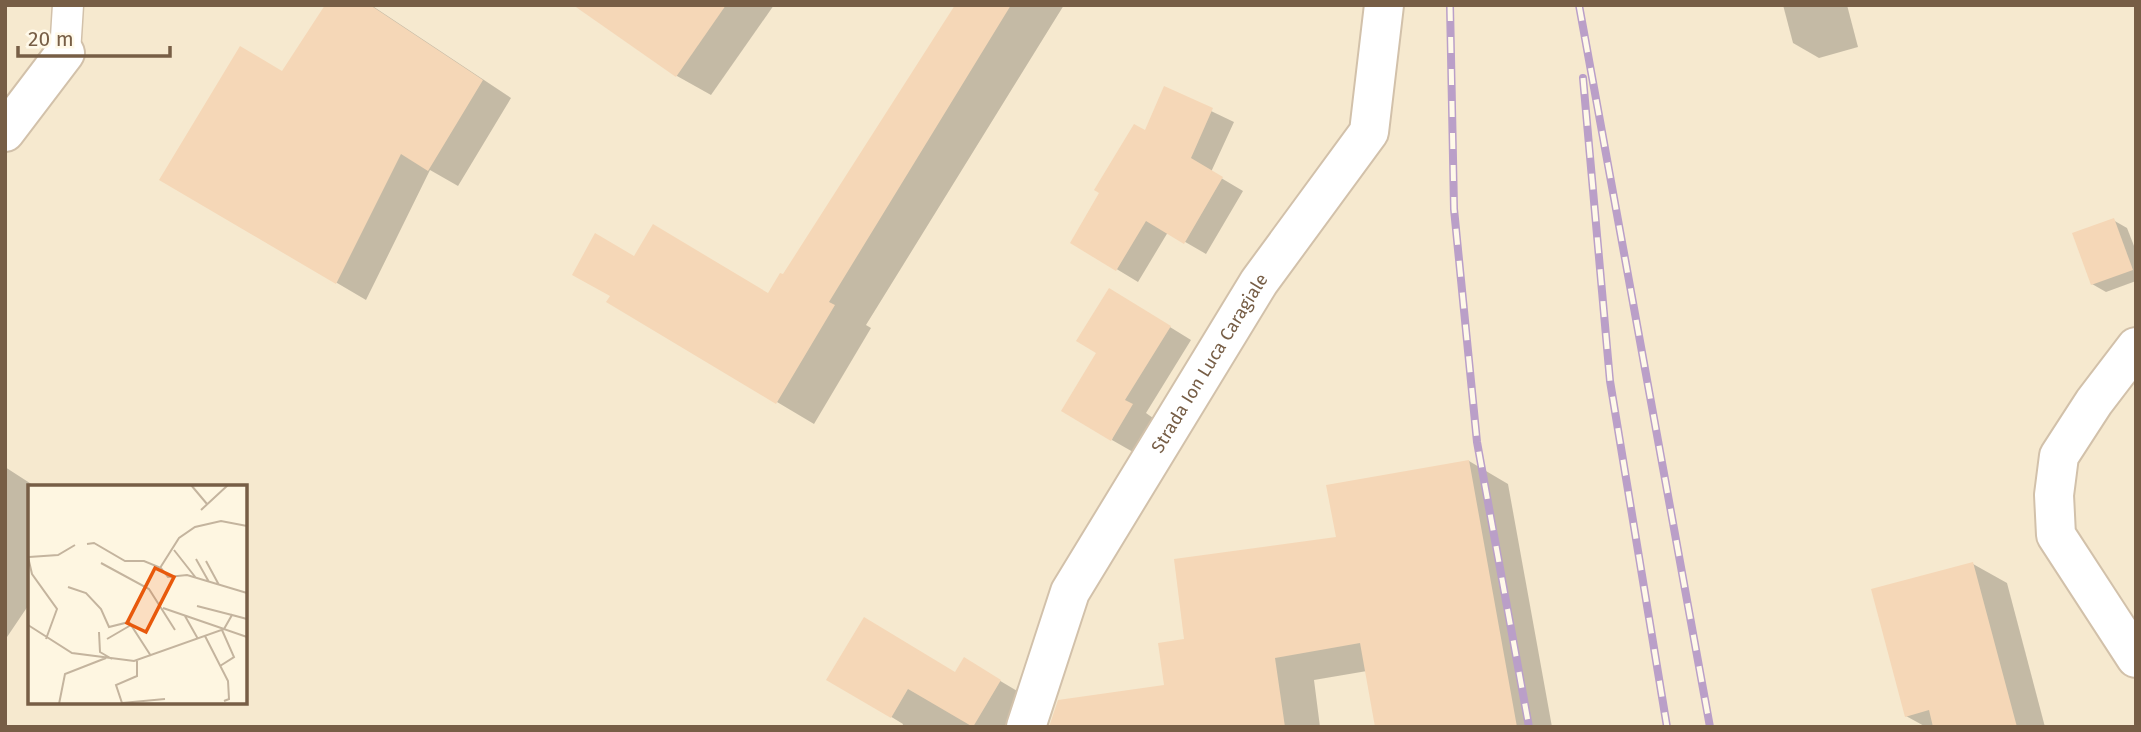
<svg xmlns="http://www.w3.org/2000/svg" width="2141" height="732" font-family="'Fira Sans',sans-serif">
<style>
.residential{fill:#f6e9cf;fill-rule:evenodd}
.shadow{fill:#0003}
.building{fill:#f5d7b7}
.lines{fill:none;stroke-linecap:round;stroke-linejoin:round}
.service-casing{stroke:#d2c1aa;stroke-width:33}
.minor-casing{stroke:#d2c1aa;stroke-width:42}
.service{stroke:#fff;stroke-width:30}
.minor{stroke:#fff;stroke-width:38}
.rail-casing{stroke:#ba9fc8;stroke-width:8}
.rail{stroke:#fff9e9;stroke-width:5;stroke-dasharray:16;stroke-linecap:butt}
.labels{text-anchor:middle;stroke-width:5;stroke-linejoin:round;paint-order:stroke}
.street-label{font-size:18px;fill:#775e46;stroke:#fff9e9}
.inset-road{fill:none;stroke:#c4b49e;stroke-width:2}
.view{fill:#e8590c;fill-opacity:0.15;stroke:#e8590c;stroke-width:3.5}
.inset-edge{fill:none;stroke:#775e46;stroke-width:3.5}
</style>
<rect width="100%" height="100%" fill="#fef6e1"/>
<!-- residential -->
<path class="residential" d="M 5,5 L 2136,5 L 2136,727 L 5,727 ZM 30,487 L 245,487 L 245,702 L 30,702 Z"/>
<!-- shadow -->
<g class="shadow">
<path d="M 327,5 L 371,5 L 511,98 L 458,186 L 430,170 L 366,300 L 162,180 L 283,72 Z"/>
<path d="M 612,5 L 774,5 L 711,95 L 677,76 Z"/>
<path d="M 957,5 L 1064,5 L 866,325 L 871,328 L 814,424 L 777,402 L 635,258 L 769,295 L 784,277 Z"/>
<path d="M 1783,5 L 1847,5 L 1858,47 L 1819,58 L 1793,43 Z"/>
<path d="M 1165,89 L 1234,122 L 1211,172 L 1243,191 L 1206,254 L 1168,232 L 1138,282 L 1072,242 L 1146,132 Z"/>
<path d="M 2113,220 L 2127,228 L 2136,251 L 2136,281 L 2106,292 L 2092,284 Z"/>
<path d="M 1131,303 L 1191,340 L 1146,413 L 1153,418 L 1133,452 L 1112,440 Z"/>
<path d="M 1469,461 L 1508,484 L 1552,727 L 1377,727 L 1367,671 L 1314,680 L 1320,727 L 1118,727 L 1166,686 L 1186,640 L 1338,538 Z"/>
<path d="M 5,467 L 36,487 L 30,487 L 30,603 L 5,640 Z"/>
<path d="M 1973,564 L 2007,583 L 2045,727 L 1926,727 L 1906,716 Z"/>
<path d="M 965,660 L 1024,695 L 1004,727 L 902,727 L 903,724 L 829,679 L 956,674 Z"/>
</g>
<!-- building -->
<g class="building">
<path d="M 325,5 L 370,5 L 483,80 L 428,171 L 401,154 L 336,284 L 159,180 L 240,46 L 282,71 Z"/>
<path d="M 573,5 L 726,5 L 676,77 Z"/>
<path d="M 955,5 L 1011,5 L 829,302 L 835,305 L 776,404 L 606,302 L 610,296 L 572,275 L 595,233 L 634,256 L 653,224 L 768,293 L 780,273 L 783,274 Z"/>
<path d="M 1164,86 L 1213,108 L 1191,158 L 1223,177 L 1184,244 L 1146,221 L 1116,271 L 1070,243 L 1099,193 L 1094,190 L 1134,124 L 1145,130 Z"/>
<path d="M 2114,218 L 2133,270 L 2091,285 L 2072,233 Z"/>
<path d="M 1109,288 L 1171,326 L 1125,400 L 1133,404 L 1111,441 L 1061,411 L 1096,353 L 1076,341 Z"/>
<path d="M 1469,460 L 1517,727 L 1375,727 L 1360,643 L 1275,658 L 1285,727 L 1049,727 L 1058,700 L 1164,685 L 1158,643 L 1184,639 L 1174,559 L 1336,537 L 1326,485 Z"/>
<path d="M 1973,562 L 2017,727 L 1933,727 L 1929,710 L 1905,717 L 1871,589 Z"/>
<path d="M 864,617 L 955,672 L 964,657 L 1001,680 L 973,727 L 908,689 L 891,718 L 826,680 Z"/>
</g>
<g class="lines">
<defs>
<path id="service" d="M 65,53 L 68,5"/>
<g id="minor">
<path d="M 5,132 L 65,53"/>
<path d="M 2136,347 L 2094,402 L 2059,456 L 2054,495 L 2056,535 L 2136,658"/>
<path id="s1" d="M 1026,727 L 1070,592 L 1259,282 L 1369,132 L 1384,5"/>
</g>
</defs>
<!-- service casing -->
<use href="#service" class="service-casing"/>
<!-- minor casing -->
<use href="#minor" class="minor-casing"/>
<!-- service -->
<use href="#service" class="service"/>
<!-- minor -->
<use href="#minor" class="minor"/>
<defs>
<g id="rail">
<path d="M 1450,5 L 1454,209 L 1477,442 L 1529,727"/>
<path d="M 1579,5 L 1710,727"/>
<path d="M 1583,78 L 1610,381 L 1667,727"/>
</g>
</defs>
<!-- rail casing -->
<use href="#rail" class="rail-casing"/>
<!-- rail -->
<use href="#rail" class="rail"/>
</g>
<g class="labels">
<!-- street labels -->
<g class="street-label">
<text dy="6" stroke="none"><textPath href="#s1" startOffset="410">Strada Ion Luca Caragiale</textPath></text>
</g>
</g>
<!-- overview -->
<g transform="translate(28 485)">
<rect width="219" height="219" fill="#fef6e1"/>
<path class="inset-road" d="M 163,0 L 179,19M 173,25 L 200,0M 59,59 L 66,58 L 97,76 L 116,76 L 133,83 L 140,92 L 159,90 L 219,108M 146,65 L 168,93M 0,72 L 4,89 L 29,124 L 18,154M 1,72 L 30,70 L 47,60M 168,74 L 181,97M 178,76 L 191,100M 73,78 L 121,104 L 147,145M 132,83 L 151,53 L 167,42 L 193,36 L 219,41M 40,102 L 58,108 L 73,124 L 81,142 L 101,137 L 123,171M 169,121 L 204,130M 135,123 L 196,144 L 204,130 L 219,134M 157,131 L 170,154M 0,140 L 44,168 L 106,176 L 196,144 L 219,152M 71,147 L 72,167 L 84,174M 177,151 L 200,196 L 201,214 L 196,216M 79,154 L 103,140M 109,176 L 109,191 L 88,200 L 94,218 L 137,214M 192,181 L 206,172 L 194,145M 31,219 L 37,189 L 78,173"/>
<path class="view" d="M 127,83 L 146,92 L 118,147 L 99,138 Z"/>
<rect width="219" height="219" class="inset-edge"/>
</g>
<!-- border -->
<rect width="2141" height="732" fill="none" stroke="#775e46" stroke-width="14"/>
<!-- scale -->
<path d="M18 46v10h152v-10" fill="none" stroke="#775e46" stroke-width="3.5"/>
<text x="28" y="46" font-size="21" fill="#775e46" stroke="#fff9e9" stroke-width="5" paint-order="stroke">20 m</text>
</svg>
